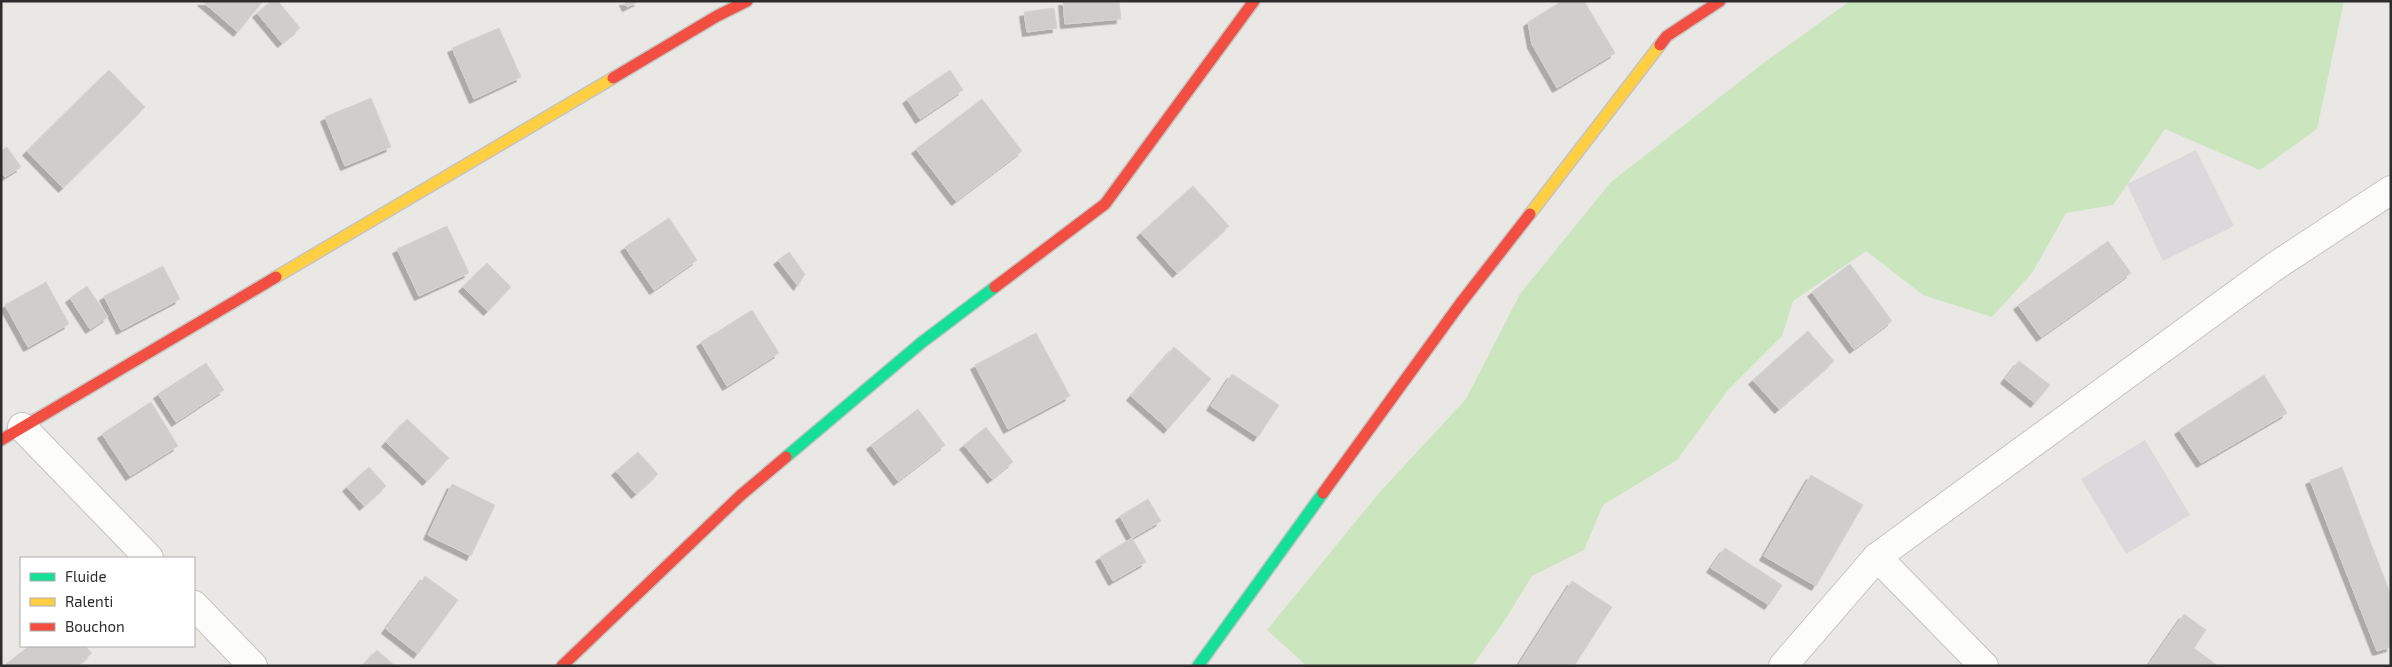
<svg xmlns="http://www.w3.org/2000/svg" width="2392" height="667" font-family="'Exo 2',sans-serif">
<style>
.industrial{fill:#dbd9db}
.green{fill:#cbe5be}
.building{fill:#cfceca;stroke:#d5d4d0;filter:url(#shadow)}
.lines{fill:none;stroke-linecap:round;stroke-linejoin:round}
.street-casing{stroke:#c4c4c4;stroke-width:30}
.fast-casing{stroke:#c4c4c4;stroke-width:14}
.slow-casing{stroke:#c4c4c4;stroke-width:14}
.jam-casing{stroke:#c4c4c4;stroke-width:14}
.street{stroke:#fcfcfb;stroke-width:28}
.fast{stroke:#16e098;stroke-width:11}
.slow{stroke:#ffcf43;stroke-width:11}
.jam{stroke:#f24e42;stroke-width:11}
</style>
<defs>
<filter id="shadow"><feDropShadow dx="-4.5" dy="4.5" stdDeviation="0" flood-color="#0004"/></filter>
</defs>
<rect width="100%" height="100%" fill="#eae8e4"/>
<!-- industrial -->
<g class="industrial">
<path d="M 2196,150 L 2234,226 L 2163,261 L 2127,184 Z"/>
<path d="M 2145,440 L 2190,515 L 2126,554 L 2081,479 Z"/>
</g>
<!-- green -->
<path class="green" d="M 1850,1 L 2344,1 L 2317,129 L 2260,170 L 2165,129 L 2113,205 L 2066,213 L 2032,273 L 1992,317 L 1923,295 L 1866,251 L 1793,301 L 1782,336 L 1728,390 L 1677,460 L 1603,505 L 1584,550 L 1532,576 L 1503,623 L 1472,666 L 1307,666 L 1267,630 L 1379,493 L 1466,399 L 1520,294 L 1611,182 L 1765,62 Z"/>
<!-- building -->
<g class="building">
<path d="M 202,1 L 263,1 L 238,32 Z"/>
<path d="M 271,1 L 278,1 L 300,28 L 282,43 L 257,13 Z"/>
<path d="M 624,1 L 639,1 L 627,7 Z"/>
<path d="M 1063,1 L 1119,1 L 1121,19 L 1065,24 Z"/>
<path d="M 1562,1 L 1584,1 L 1615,53 L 1557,88 L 1532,44 L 1528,22 Z"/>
<path d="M 1054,8 L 1057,28 L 1027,32 L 1024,12 Z"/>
<path d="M 499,28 L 521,77 L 474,99 L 452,48 Z"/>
<path d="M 109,70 L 145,107 L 63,188 L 27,151 Z"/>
<path d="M 950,70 L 963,90 L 920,119 L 907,99 Z"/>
<path d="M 371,98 L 391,147 L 345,166 L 325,117 Z"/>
<path d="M 982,99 L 1022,151 L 956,201 L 916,149 Z"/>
<path d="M 7,147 L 21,167 L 5,177 L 1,172 L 1,151 Z"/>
<path d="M 1193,186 L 1229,226 L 1177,273 L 1141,233 Z"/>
<path d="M 669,218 L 697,260 L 654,290 L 625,247 Z"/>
<path d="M 447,226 L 469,273 L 419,296 L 397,249 Z"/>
<path d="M 2108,241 L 2131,273 L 2041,337 L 2018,305 Z"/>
<path d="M 789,252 L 805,274 L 798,286 L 778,260 Z"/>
<path d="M 487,263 L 511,287 L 488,311 L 463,287 Z"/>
<path d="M 1850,264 L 1892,321 L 1854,349 L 1812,292 Z"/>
<path d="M 163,266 L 180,299 L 121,330 L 104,296 Z"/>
<path d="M 46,282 L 69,324 L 28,347 L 5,305 Z"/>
<path d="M 87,286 L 108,317 L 90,329 L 70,298 Z"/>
<path d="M 752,310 L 779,353 L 727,386 L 701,342 Z"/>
<path d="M 1808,331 L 1834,361 L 1779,409 L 1753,380 Z"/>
<path d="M 1036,333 L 1070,396 L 1008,429 L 975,365 Z"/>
<path d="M 1174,347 L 1211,379 L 1168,429 L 1131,396 Z"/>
<path d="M 2019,361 L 2050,385 L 2035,403 L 2005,379 Z"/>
<path d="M 206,363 L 224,390 L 176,422 L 158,394 Z"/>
<path d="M 1232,374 L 1279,405 L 1258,437 L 1211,406 Z"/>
<path d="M 2264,375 L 2287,413 L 2201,463 L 2179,430 Z"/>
<path d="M 151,402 L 178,446 L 130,476 L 102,434 Z"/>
<path d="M 918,409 L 945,445 L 898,481 L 871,445 Z"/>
<path d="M 407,419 L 449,458 L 427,481 L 386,442 Z"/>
<path d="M 986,427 L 1013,462 L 992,479 L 964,445 Z"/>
<path d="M 638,452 L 658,474 L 636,494 L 616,471 Z"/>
<path d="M 369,467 L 386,486 L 364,506 L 347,487 Z"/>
<path d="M 2342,467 L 2391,596 L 2391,647 L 2377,651 L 2310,480 Z"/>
<path d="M 1811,475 L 1863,505 L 1816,586 L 1764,556 Z"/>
<path d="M 452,484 L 495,505 L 471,556 L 428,535 Z"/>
<path d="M 1148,499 L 1161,521 L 1132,538 L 1120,516 Z"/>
<path d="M 1132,538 L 1146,562 L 1113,581 L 1100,557 Z"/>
<path d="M 1725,548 L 1782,585 L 1769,605 L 1711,568 Z"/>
<path d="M 425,576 L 458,600 L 418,654 L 386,629 Z"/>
<path d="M 1572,581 L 1612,607 L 1574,666 L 1518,666 Z"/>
<path d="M 2184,614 L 2206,630 L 2194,648 L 2218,666 L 2148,666 Z"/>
<path d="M 29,646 L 85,646 L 92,653 L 77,666 L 8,666 L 6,664 Z"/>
<path d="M 377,650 L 395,666 L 362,666 Z"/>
</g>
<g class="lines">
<defs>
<g id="street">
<path d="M 22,427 L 149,558"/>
<path d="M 1877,557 L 1984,666"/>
<path d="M 194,605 L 253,666"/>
<path d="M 1783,666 L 1877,557 L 2274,267 L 2391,190"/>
</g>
<g id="fast">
<path d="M 786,457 L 921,343 L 995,287"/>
<path d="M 1198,666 L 1323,493"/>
</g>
<g id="slow">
<path d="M 1530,214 L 1660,45"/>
<path d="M 276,277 L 613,78"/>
</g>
<g id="jam">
<path d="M 1660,45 L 1667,36 L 1720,1"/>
<path d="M 613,78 L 717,16 L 747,1"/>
<path d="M 995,287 L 1105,204 L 1254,1"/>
<path d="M 1,440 L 276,277"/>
<path d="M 1323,493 L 1460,304 L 1530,214"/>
<path d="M 562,666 L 741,495 L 786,457"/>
</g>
</defs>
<!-- street casing -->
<use href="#street" class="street-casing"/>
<!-- fast casing -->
<use href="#fast" class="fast-casing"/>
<!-- slow casing -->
<use href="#slow" class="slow-casing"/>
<!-- jam casing -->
<use href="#jam" class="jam-casing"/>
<!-- street -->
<use href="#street" class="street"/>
<!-- fast -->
<use href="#fast" class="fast"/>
<!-- slow -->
<use href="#slow" class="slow"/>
<!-- jam -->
<use href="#jam" class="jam"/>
</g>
<!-- border -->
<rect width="2392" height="667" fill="none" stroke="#2d2d2d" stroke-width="5"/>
<!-- legend -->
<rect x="20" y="557" width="175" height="90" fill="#ffffff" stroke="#ababab"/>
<rect x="30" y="573" width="25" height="8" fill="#16e098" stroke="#ababab"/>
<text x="65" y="582" font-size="15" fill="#2d2d2d">Fluide</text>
<rect x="30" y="598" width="25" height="8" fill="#ffcf43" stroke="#ababab"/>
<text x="65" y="607" font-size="15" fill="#2d2d2d">Ralenti</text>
<rect x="30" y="623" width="25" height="8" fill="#f24e42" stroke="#ababab"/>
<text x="65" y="632" font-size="15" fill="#2d2d2d">Bouchon</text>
</svg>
